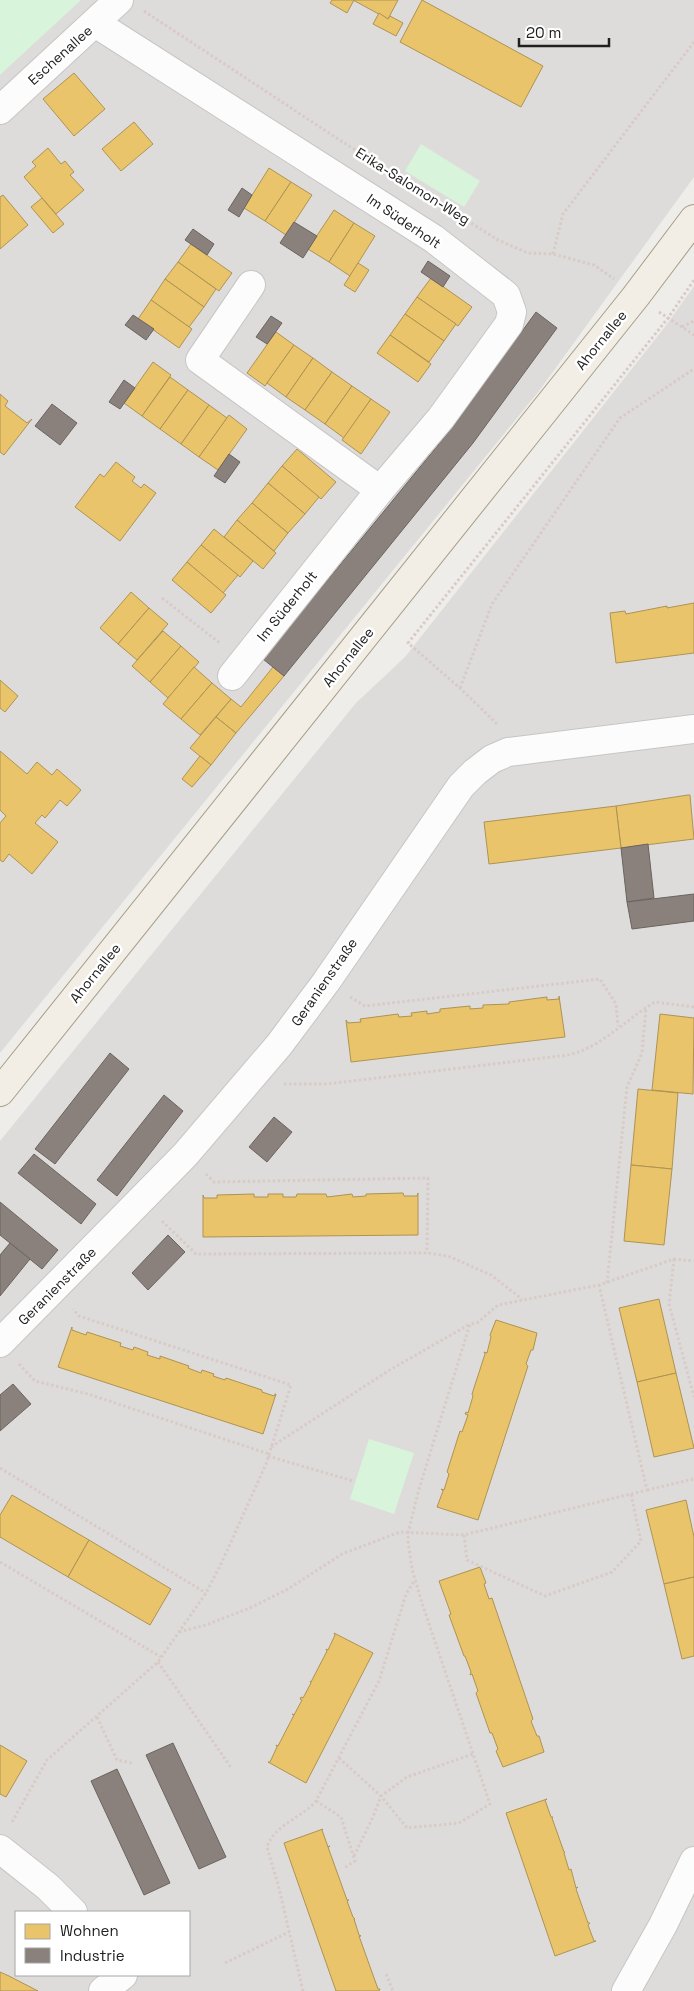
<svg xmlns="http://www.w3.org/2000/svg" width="694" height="1991" font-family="'Space Grotesk',sans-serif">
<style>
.residential{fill:#dedcda;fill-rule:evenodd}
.religious{fill:#dddcda}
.park{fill:#d8f4db}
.homes{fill:#e9c46a;stroke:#ad9354}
.industry{fill:#8a817c;stroke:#6a6460}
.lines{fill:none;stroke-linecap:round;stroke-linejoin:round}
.minor-casing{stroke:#c7c6c5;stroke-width:30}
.major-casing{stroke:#a69e85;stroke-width:30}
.path{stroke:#d8cbc7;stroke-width:3;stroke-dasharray:2.5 2.5;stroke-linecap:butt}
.minor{stroke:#fdfcfc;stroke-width:28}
.major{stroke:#f2eee6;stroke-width:28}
.labels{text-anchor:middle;stroke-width:5;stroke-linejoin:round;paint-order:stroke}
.street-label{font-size:14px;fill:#202020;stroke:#fff}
</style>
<rect width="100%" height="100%" fill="#efede9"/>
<!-- residential -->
<g class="residential">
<path d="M 0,0 L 694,0 L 694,177 L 539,391 L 0,1053 Z"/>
<path d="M 694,286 L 694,1991 L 0,1991 L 0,1141 L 356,703 L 405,657 L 664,328 ZM 16,1912 L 189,1912 L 189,1975 L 16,1975 Z"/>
</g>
<!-- religious -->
<g class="religious">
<path d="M 694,1121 L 694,1345 L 692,1345 L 675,1314 Z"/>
<path d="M 615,1567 L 666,1718 L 587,1745 L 536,1593 Z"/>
<path d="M 223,1871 L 282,1991 L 193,1991 L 185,1975 L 189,1975 L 189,1912 L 155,1912 L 152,1907 Z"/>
</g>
<!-- park -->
<g class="park">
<path d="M 0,0 L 81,0 L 0,75 Z"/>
<path d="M 421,144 L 480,181 L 464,207 L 405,171 Z"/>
<path d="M 369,1439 L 414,1453 L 394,1514 L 350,1499 Z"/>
</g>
<!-- homes -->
<g class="homes">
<path d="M 332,0 L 354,0 L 347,13 L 330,3 Z"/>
<path d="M 353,0 L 398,0 L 388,19 Z"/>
<path d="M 422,0 L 543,66 L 521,107 L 400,42 Z"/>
<path d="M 379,13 L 388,19 L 390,16 L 403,23 L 396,36 L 373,24 Z"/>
<path d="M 74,73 L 105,109 L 74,136 L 43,99 Z"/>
<path d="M 134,122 L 153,144 L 121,171 L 102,149 Z"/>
<path d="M 48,148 L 61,164 L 65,161 L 74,172 L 70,175 L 84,190 L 56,214 L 24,177 L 36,166 L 32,162 Z"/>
<path d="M 269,168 L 291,182 L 265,221 L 244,208 Z"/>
<path d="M 291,182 L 312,195 L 286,235 L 265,221 Z"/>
<path d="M 3,195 L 28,225 L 0,249 L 0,197 Z"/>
<path d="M 42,198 L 64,224 L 53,233 L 31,207 Z"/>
<path d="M 334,210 L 354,223 L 329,262 L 308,249 Z"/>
<path d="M 354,223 L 375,236 L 350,276 L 329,262 Z"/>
<path d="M 191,244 L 232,273 L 219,291 L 178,262 Z"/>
<path d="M 178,262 L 216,289 L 204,307 L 165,279 Z"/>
<path d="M 358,263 L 369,270 L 355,292 L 344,285 Z"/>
<path d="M 431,278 L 472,307 L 458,326 L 417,297 Z"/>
<path d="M 165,279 L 204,307 L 189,327 L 151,300 Z"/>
<path d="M 417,297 L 456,324 L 444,341 L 405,314 Z"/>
<path d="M 151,300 L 192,329 L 179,348 L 138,319 Z"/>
<path d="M 405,314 L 444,341 L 429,362 L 390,335 Z"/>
<path d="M 276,332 L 294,345 L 265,386 L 247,373 Z"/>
<path d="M 390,335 L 431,364 L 418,382 L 377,353 Z"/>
<path d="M 294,345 L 313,358 L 286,397 L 267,383 Z"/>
<path d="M 313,358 L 332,372 L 305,410 L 286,397 Z"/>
<path d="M 153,362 L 171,375 L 142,416 L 124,403 Z"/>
<path d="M 332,372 L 352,386 L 325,424 L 305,410 Z"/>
<path d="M 170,377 L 188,390 L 160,429 L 142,416 Z"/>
<path d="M 352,386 L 371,399 L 344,438 L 325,424 Z"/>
<path d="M 188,390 L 209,405 L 181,444 L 160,429 Z"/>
<path d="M 0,394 L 8,401 L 5,406 L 27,423 L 32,419 L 4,455 L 0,452 Z"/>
<path d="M 371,399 L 390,412 L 361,454 L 342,440 Z"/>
<path d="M 209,405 L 227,418 L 199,457 L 181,444 Z"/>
<path d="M 229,415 L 247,429 L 218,470 L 199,457 Z"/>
<path d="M 297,449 L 336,482 L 321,499 L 282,466 Z"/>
<path d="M 116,462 L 135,477 L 132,481 L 141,488 L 144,484 L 156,493 L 120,541 L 75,507 L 100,474 L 104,477 Z"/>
<path d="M 282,466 L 319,497 L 305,514 L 268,483 Z"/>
<path d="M 268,483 L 305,514 L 288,533 L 252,503 Z"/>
<path d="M 252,503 L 288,533 L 274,551 L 237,520 Z"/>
<path d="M 237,520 L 276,553 L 263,569 L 224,537 Z"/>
<path d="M 214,529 L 253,561 L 240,577 L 201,545 Z"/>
<path d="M 201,545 L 238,575 L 223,593 L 187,562 Z"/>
<path d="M 187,562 L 226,595 L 211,613 L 172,580 Z"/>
<path d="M 131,592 L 149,608 L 118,644 L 100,628 Z"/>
<path d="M 694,603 L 694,653 L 616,663 L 610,613 L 625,611 L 626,614 L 667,606 L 667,608 Z"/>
<path d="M 149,608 L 168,624 L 137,660 L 118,644 Z"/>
<path d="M 163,631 L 181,646 L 150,682 L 132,666 Z"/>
<path d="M 181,646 L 199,662 L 168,698 L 150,682 Z"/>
<path d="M 194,667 L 212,683 L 181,719 L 163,704 Z"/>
<path d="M 273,667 L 284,676 L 236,733 L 216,717 L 231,699 L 241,707 Z"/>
<path d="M 0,680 L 18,696 L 5,712 L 0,708 Z"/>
<path d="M 212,683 L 231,699 L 200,735 L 181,719 Z"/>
<path d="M 216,717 L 236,733 L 211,765 L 190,748 Z"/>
<path d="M 0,751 L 27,774 L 37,762 L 52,775 L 57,769 L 81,790 L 67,806 L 60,800 L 45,818 L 42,815 L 35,823 L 58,842 L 32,874 L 9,854 L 3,862 L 0,860 L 0,823 L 6,816 L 0,810 Z"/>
<path d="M 200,756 L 211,765 L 192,787 L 182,779 Z"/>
<path d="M 688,795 L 690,795 L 694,839 L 621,848 L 616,806 Z"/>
<path d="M 616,806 L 621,848 L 489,864 L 484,822 Z"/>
<path d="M 559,996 L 565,1037 L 351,1062 L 346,1020 L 348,1023 L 361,1022 L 360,1019 L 398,1014 L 399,1017 L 412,1016 L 411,1013 L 427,1011 L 427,1014 L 440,1012 L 440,1009 L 470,1006 L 470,1009 L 483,1008 L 483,1005 L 509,1004 L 509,1002 L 547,997 L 547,1000 L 559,999 Z"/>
<path d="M 660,1014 L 694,1018 L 693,1094 L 652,1090 Z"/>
<path d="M 638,1089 L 678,1093 L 672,1169 L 631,1165 Z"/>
<path d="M 631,1165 L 672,1169 L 664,1245 L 624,1241 Z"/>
<path d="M 403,1193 L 404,1196 L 417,1196 L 418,1193 L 418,1235 L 203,1237 L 203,1195 L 204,1198 L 217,1198 L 217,1195 L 254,1194 L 254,1197 L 268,1197 L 268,1194 L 283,1194 L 283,1197 L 296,1197 L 297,1194 L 326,1194 L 327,1197 L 352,1194 L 353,1197 L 366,1196 L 366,1194 Z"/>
<path d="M 659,1299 L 676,1373 L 637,1382 L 619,1308 Z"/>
<path d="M 496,1320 L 537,1333 L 533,1350 L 531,1350 L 526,1364 L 528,1366 L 478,1520 L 437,1507 L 443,1491 L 441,1489 L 444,1490 L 449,1474 L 447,1472 L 460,1431 L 462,1432 L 468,1415 L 465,1414 L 466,1412 L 468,1413 L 473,1396 L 472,1394 L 485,1354 L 484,1352 L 487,1353 L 491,1337 L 490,1335 Z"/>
<path d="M 72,1327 L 72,1330 L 86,1335 L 87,1332 L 121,1343 L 120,1346 L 133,1350 L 134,1347 L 148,1352 L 147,1355 L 160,1359 L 160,1356 L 189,1366 L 188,1368 L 201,1373 L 202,1370 L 214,1374 L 213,1376 L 225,1380 L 226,1378 L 262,1390 L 262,1392 L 274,1396 L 275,1394 L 276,1394 L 263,1434 L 58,1367 Z"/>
<path d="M 676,1373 L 694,1448 L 654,1457 L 637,1382 Z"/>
<path d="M 12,1495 L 89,1540 L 68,1577 L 0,1537 L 0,1515 Z"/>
<path d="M 686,1500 L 694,1537 L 694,1577 L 664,1584 L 646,1510 Z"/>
<path d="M 89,1540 L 171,1589 L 150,1625 L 68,1577 Z"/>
<path d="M 480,1567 L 486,1583 L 484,1584 L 489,1599 L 492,1598 L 533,1719 L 531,1721 L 537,1736 L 539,1736 L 544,1752 L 503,1767 L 496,1751 L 498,1749 L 492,1733 L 490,1733 L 476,1693 L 478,1691 L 472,1674 L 470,1675 L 471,1672 L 465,1656 L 464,1656 L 449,1615 L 451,1614 L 439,1581 Z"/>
<path d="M 694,1577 L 694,1656 L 682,1659 L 664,1584 Z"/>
<path d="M 334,1633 L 373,1653 L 306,1783 L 268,1762 L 270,1762 L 277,1747 L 276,1745 L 278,1746 L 294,1715 L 292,1714 L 294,1715 L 302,1700 L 300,1699 L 301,1697 L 303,1698 L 311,1683 L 310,1681 L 311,1682 L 327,1651 L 326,1649 L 328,1650 L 335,1635 Z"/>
<path d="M 0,1745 L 27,1761 L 6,1797 L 0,1794 Z"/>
<path d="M 547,1799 L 545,1800 L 551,1817 L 553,1817 L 552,1818 L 564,1852 L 565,1852 L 564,1853 L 569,1870 L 571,1869 L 576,1888 L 578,1887 L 576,1889 L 588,1923 L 590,1923 L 588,1925 L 594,1941 L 596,1941 L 555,1956 L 506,1813 Z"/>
<path d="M 323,1829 L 322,1830 L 328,1847 L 330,1846 L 328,1847 L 347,1900 L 349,1900 L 347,1901 L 353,1917 L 355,1919 L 354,1919 L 359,1935 L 361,1936 L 359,1936 L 378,1989 L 380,1989 L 379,1991 L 336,1991 L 284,1843 Z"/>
<path d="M 0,1972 L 9,1976 L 38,1991 L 0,1991 Z"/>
</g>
<!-- industry -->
<g class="industry">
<path d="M 242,188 L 252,195 L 239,217 L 228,210 Z"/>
<path d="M 294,222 L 317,236 L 303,258 L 280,243 Z"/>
<path d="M 193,229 L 214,244 L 207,255 L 185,240 Z"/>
<path d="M 428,261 L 450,276 L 443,287 L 421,272 Z"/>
<path d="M 536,312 L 557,328 L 473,443 L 284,676 L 263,659 L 452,428 Z"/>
<path d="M 133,315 L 154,329 L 146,340 L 125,325 Z"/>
<path d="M 271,316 L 282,323 L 267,344 L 256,337 Z"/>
<path d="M 124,380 L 135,388 L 120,409 L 109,402 Z"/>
<path d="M 52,404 L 77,423 L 60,445 L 35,426 Z"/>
<path d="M 229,454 L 240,462 L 225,483 L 214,476 Z"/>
<path d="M 648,844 L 654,898 L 627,902 L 621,848 Z"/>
<path d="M 694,894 L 694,921 L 632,929 L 627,902 Z"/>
<path d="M 110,1053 L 129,1069 L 55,1164 L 35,1149 Z"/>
<path d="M 164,1095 L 183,1111 L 117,1196 L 97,1180 Z"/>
<path d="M 274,1117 L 292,1132 L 267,1162 L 249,1147 Z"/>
<path d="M 34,1154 L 96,1204 L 81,1224 L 18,1173 Z"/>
<path d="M 0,1202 L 58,1250 L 42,1269 L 0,1235 Z"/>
<path d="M 168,1235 L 185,1252 L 148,1290 L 132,1273 Z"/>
<path d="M 10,1243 L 30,1259 L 0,1296 L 0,1255 Z"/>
<path d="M 13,1384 L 31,1404 L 0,1431 L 0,1395 Z"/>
<path d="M 173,1743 L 226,1857 L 199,1869 L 146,1755 Z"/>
<path d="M 117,1769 L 170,1883 L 144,1895 L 91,1781 Z"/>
</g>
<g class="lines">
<defs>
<g id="minor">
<path d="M 95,23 L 434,239 L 506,295 L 512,312 L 509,324 L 441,418 L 380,490 L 232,676"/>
<path d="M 0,110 L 119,0"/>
<path d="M 251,285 L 200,360 L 380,490"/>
<path d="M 0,1343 L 185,1155 L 279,1045 L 326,982 L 461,786 L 475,772 L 492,759 L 508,752 L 694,729"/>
<path d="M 0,1849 L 48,1887 L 73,1912"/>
<path d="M 103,1991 L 123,1975"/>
<path d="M 626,1991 L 663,1925 L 694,1861"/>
</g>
<path id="major" d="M 0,1092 L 636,296 L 694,219"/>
</defs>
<!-- minor casing -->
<use href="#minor" class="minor-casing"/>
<!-- major casing -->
<use href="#major" class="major-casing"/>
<!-- path -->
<g class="path">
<path d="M 144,11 L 338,139 L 498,240 L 528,253 L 553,254 L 594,265 L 614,279"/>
<path d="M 553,254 L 563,214 L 694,42"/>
<path d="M 659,312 L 694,335"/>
<path d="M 682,327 L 694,321"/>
<path d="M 162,598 L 221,644"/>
<path d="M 460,688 L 492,604 L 620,418 L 694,369"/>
<path d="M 497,724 L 460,688 L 408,643 L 668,318 L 694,280"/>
<path d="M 350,997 L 365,1006 L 600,979 L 616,1004 L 618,1026"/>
<path d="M 284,1084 L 327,1084 L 568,1055 C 601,1048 626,1019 655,1002 L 694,1007"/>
<path d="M 206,1174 L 214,1182 L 428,1178 L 427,1253"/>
<path d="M 162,1221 L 196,1254 L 427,1253 L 448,1256 L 491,1275 L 522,1299"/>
<path d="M 674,1259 L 669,1304 L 694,1397"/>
<path d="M 607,1283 L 627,1087 L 642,1053 L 646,1008"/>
<path d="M 19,1364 L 35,1381 L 88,1394 L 269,1454"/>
<path d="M 271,1447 L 388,1371 L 470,1324"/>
<path d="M 268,1456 L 353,1481"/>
<path d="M 0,1468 L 206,1593"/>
<path d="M 647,1490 L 694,1479"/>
<path d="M 464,1535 L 467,1560 L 545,1596 L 612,1572 L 641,1541 L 631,1494"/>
<path d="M 0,1562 L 161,1657"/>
<path d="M 179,1632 L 206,1625 L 252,1607 L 288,1589 L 342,1554 L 400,1532 L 464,1535 L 647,1490 L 599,1285"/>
<path d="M 158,1662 L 232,1769"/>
<path d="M 97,1717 L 117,1760 L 132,1763"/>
<path d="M 339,1758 L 381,1796 L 407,1828 L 459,1823 L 490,1804 L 422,1603 L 412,1569 L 408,1541 L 408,1533 L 419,1489 L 470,1324 L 477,1323 L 498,1305 L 599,1285 L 674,1259 L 694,1261"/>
<path d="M 316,1801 L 341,1817 L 355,1861 L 344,1868"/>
<path d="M 12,1822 L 47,1760 L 158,1662 L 206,1593 L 221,1564 L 266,1464 L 291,1385 L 79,1316 L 73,1309"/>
<path d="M 354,1856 L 373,1817 L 381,1796 L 407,1777 L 473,1754"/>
<path d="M 225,1963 L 289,1932"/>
<path d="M 386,1974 L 393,1991"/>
<path d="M 303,1991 L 279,1888 L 267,1847 C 275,1824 302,1818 316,1801 L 379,1681 L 406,1594 L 415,1580"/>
</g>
<!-- minor -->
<use href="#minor" class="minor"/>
<!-- major -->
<use href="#major" class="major"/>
</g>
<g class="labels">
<!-- street labels -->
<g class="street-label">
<text transform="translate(60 55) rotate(-42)" y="5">Eschenallee</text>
<text transform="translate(413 186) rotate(32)" y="5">Erika-Salomon-Weg</text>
<text transform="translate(404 221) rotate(34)" y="5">Im Süderholt</text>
<text transform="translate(601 340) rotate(-51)" y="5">Ahornallee</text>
<text transform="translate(287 606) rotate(-51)" y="5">Im Süderholt</text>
<text transform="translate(348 657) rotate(-51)" y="5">Ahornallee</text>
<text transform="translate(95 973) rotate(-51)" y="5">Ahornallee</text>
<text transform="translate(324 982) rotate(-55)" y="5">Geranienstraße</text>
<text transform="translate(57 1286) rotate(-45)" y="5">Geranienstraße</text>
</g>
</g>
<!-- legend -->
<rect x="15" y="1911" width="175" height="65" fill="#ffffff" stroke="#a6a6a6"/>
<rect x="25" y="1924" width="25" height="15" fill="#e9c46a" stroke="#a6a6a6"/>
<text x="60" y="1936" font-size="15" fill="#202020">Wohnen</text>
<rect x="25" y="1948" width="25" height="15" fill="#8a817c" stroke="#a6a6a6"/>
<text x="60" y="1961" font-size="15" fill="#202020">Industrie</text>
<!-- scale -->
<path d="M519 38v8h90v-8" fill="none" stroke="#202020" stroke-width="2.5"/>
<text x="526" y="38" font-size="15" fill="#202020" stroke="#ffffff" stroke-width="4" paint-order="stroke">20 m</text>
</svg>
